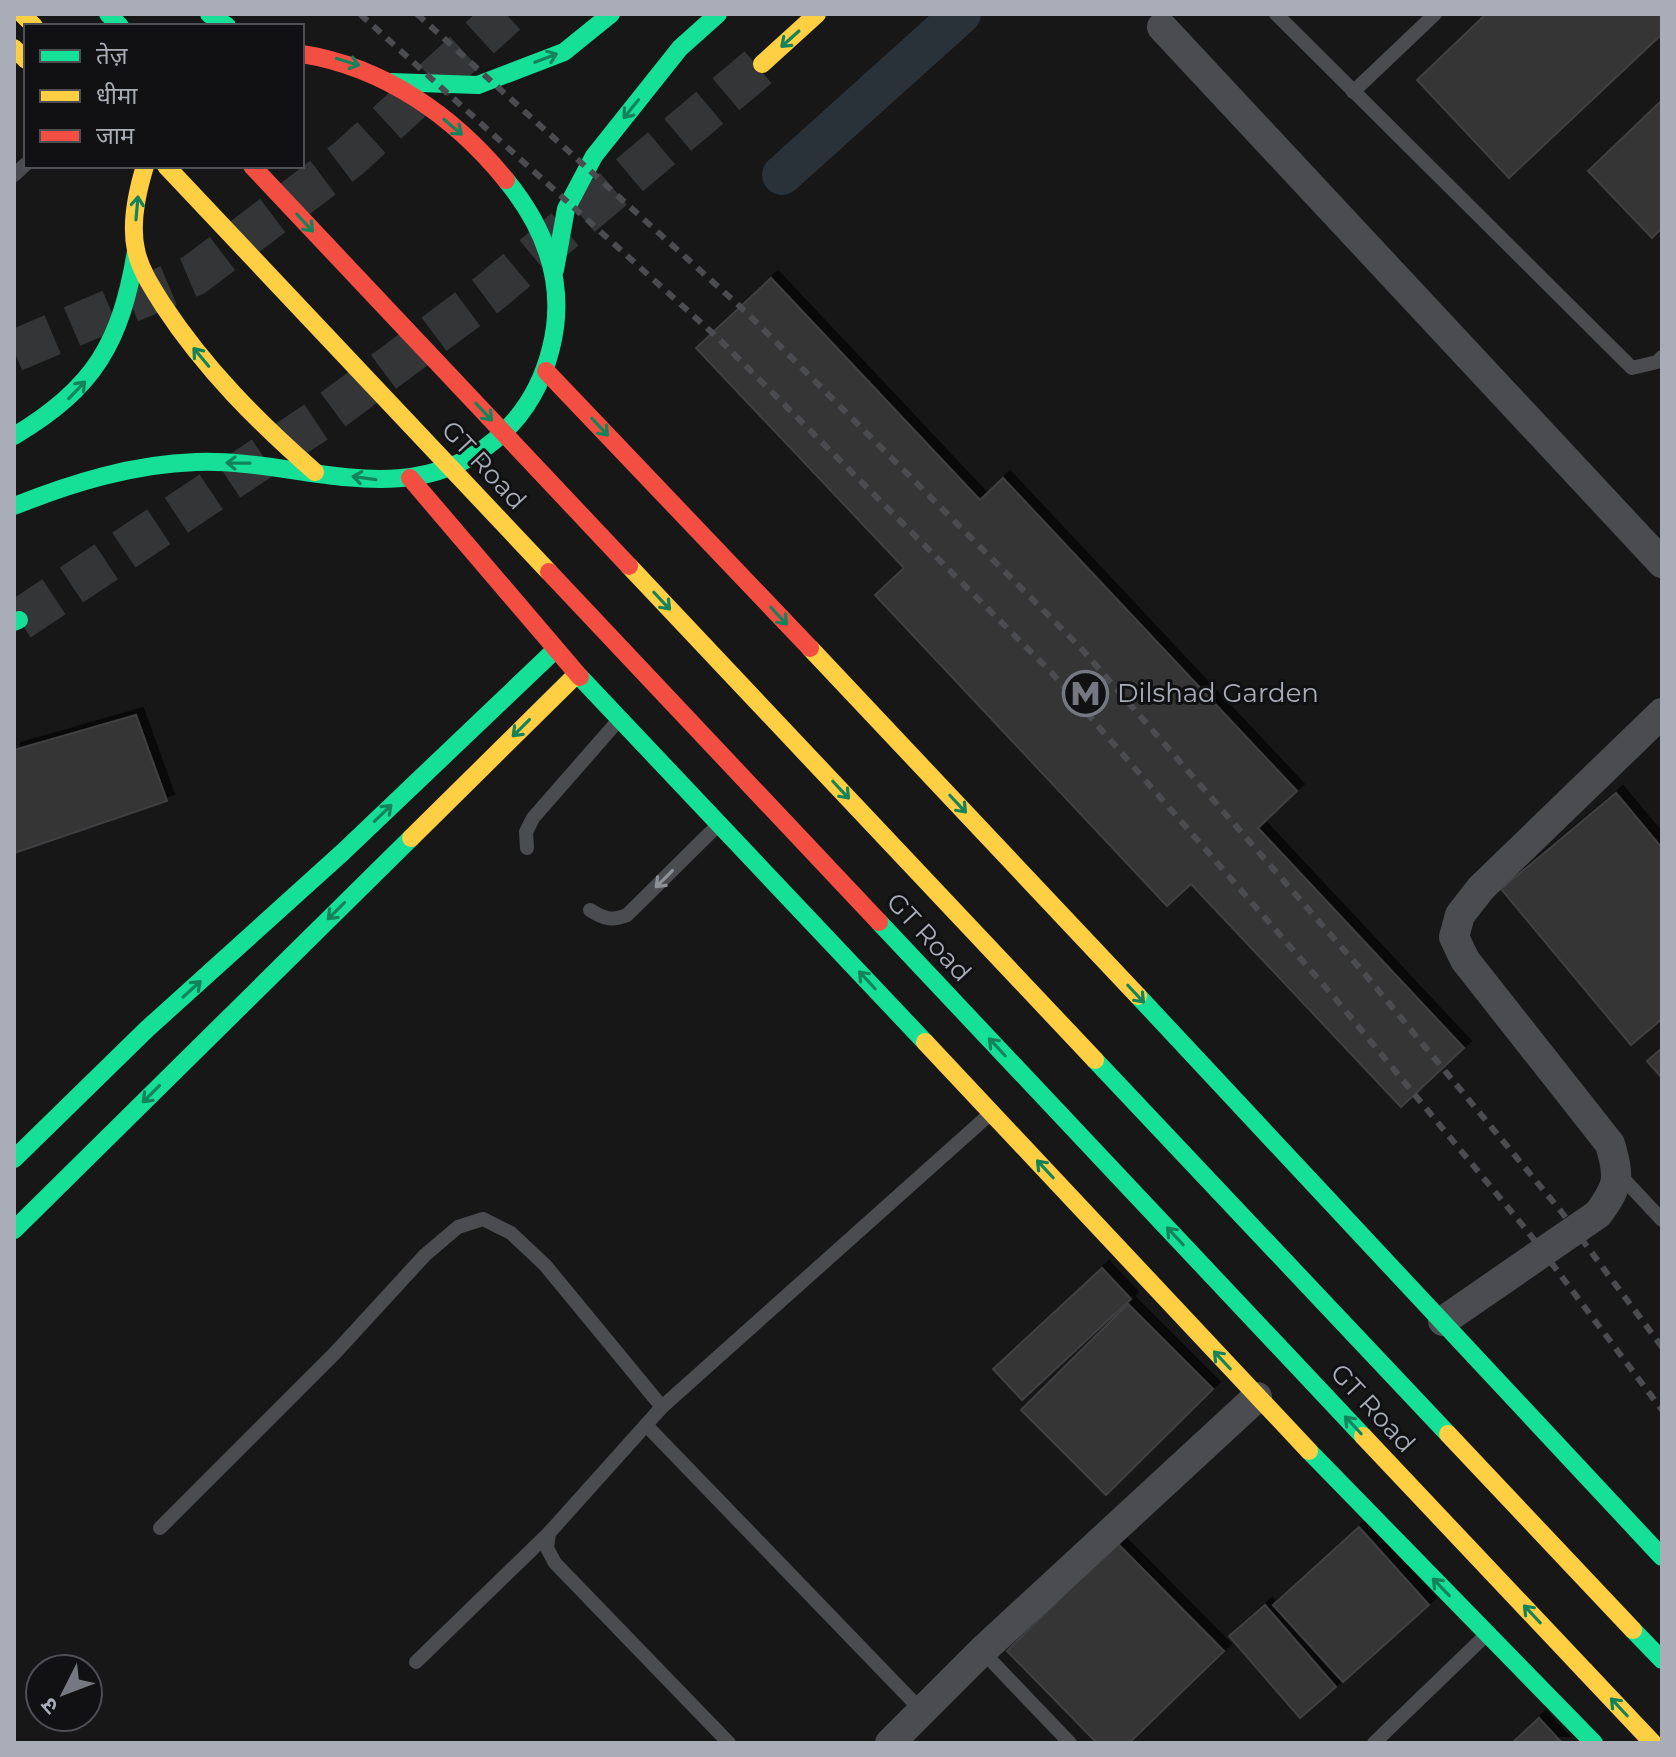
<svg xmlns="http://www.w3.org/2000/svg" width="1676" height="1757" font-family="Montserrat,'Noto Sans Devanagari',sans-serif">
<style>
.lines{fill:none;stroke-linecap:round;stroke-linejoin:round}
.canal{stroke:#2a3239;stroke-width:40}
.building{fill:#353536;stroke:#3f4043;stroke-width:2;filter:url(#shadow)}
.secondary-tunnel{stroke:#343537;stroke-width:42;stroke-dasharray:42 21;stroke-linecap:butt}
.lane{stroke:#4b4c50;stroke-width:14}
.street{stroke:#4b4c50;stroke-width:30}
.fast{stroke:#16e098;stroke-width:18}
.slow{stroke:#ffcf43;stroke-width:18}
.jam{stroke:#f24e42;stroke-width:18}
.rail{stroke:#4b4c4f;stroke-width:6;stroke-dasharray:10 8;stroke-linecap:butt}
.fast-bridge{stroke:#16e098;stroke-width:18}
.slow-bridge{stroke:#ffcf43;stroke-width:18}
.jam-bridge{stroke:#f24e42;stroke-width:18}
.oneway{stroke:#14835c}
.oneway2{stroke:#8c9099}
.labels{text-anchor:middle;stroke-width:6;stroke-linejoin:round;paint-order:stroke}
.street-label{font-size:26px;fill:#a8adb8;stroke:#111113}
.poi-label{font-size:26px;fill:#a8adb8;stroke:#111113;text-anchor:start}
</style>
<defs>
<filter id="shadow"><feDropShadow dx="7" dy="-7" stdDeviation="0" flood-color="#0009"/></filter>
</defs>
<rect width="100%" height="100%" fill="#171717"/>
<g class="lines">
<!-- canal -->
<path class="canal" d="M 782,175 L 961,14"/>
</g>
<!-- building -->
<g class="building">
<path d="M 1486,14 L 1662,14 L 1662,34 L 1509,178 L 1417,80 Z"/>
<path d="M 1662,100 L 1662,228 L 1652,238 L 1588,171 Z"/>
<path d="M 771,278 L 980,500 L 1003,478 L 1297,791 L 1258,828 L 1464,1048 L 1401,1107 L 1191,884 L 1167,906 L 875,595 L 904,568 L 696,348 Z"/>
<path d="M 136,715 L 167,801 L 14,853 L 14,750 Z"/>
<path d="M 1616,793 L 1662,848 L 1662,1019 L 1631,1045 L 1501,889 Z"/>
<path d="M 1662,1048 L 1662,1078 L 1647,1061 Z"/>
<path d="M 1102,1268 L 1131,1299 L 1022,1400 L 993,1369 Z"/>
<path d="M 1128,1304 L 1213,1389 L 1106,1495 L 1021,1410 Z"/>
<path d="M 1359,1527 L 1429,1605 L 1343,1682 L 1273,1605 Z"/>
<path d="M 1117,1543 L 1224,1651 L 1129,1743 L 1097,1743 L 1007,1651 Z"/>
<path d="M 1265,1605 L 1336,1687 L 1300,1718 L 1229,1636 Z"/>
<path d="M 1539,1718 L 1562,1743 L 1512,1743 Z"/>
</g>
<g class="lines">
<!-- secondary-tunnel -->
<g class="secondary-tunnel">
<path d="M 14,351 L 194,275 L 349,158 L 506,14"/>
<path d="M 19,620 L 319,420 L 488,294 L 762,64"/>
</g>
<!-- lane -->
<g class="lane">
<path d="M 1276,14 L 1632,368 L 1657,362 L 1662,357"/>
<path d="M 1353,92 L 1435,14"/>
<path d="M 14,175 L 26,164"/>
<path d="M 527,848 L 526,832 L 533,818 L 617,722"/>
<path d="M 590,910 C 604,919 612,921 627,915 L 716,827"/>
<path d="M 1619,1174 L 1662,1220"/>
<path d="M 646,1425 L 922,1711"/>
<path d="M 160,1528 L 335,1353 L 425,1255 L 458,1227 L 483,1219 L 511,1233 L 545,1265 L 662,1407"/>
<path d="M 982,1651 L 1070,1743"/>
<path d="M 416,1662 L 549,1533"/>
<path d="M 729,1743 L 555,1563 L 547,1548 L 549,1533 L 662,1407 L 990,1114"/>
<path d="M 1374,1743 L 1486,1635"/>
</g>
<!-- street -->
<g class="street">
<path d="M 1162,27 L 1662,563"/>
<path d="M 1443,1321 L 1598,1214 C 1619,1185 1620,1178 1610,1144 L 1465,960 L 1454,937 L 1460,915 L 1481,888 L 1662,713"/>
<path d="M 890,1743 L 982,1651 L 1257,1397"/>
</g>
<!-- fast -->
<g class="fast">
<path d="M 108,14 L 120,26"/>
<path d="M 209,14 L 227,26"/>
<path d="M 391,82 L 478,85 L 564,52 L 611,14"/>
<path d="M 555,270 L 566,209 L 594,156 L 680,48 L 718,14"/>
<path d="M 14,436 C 95,388 121,342 136,251"/>
<path d="M 14,506 C 72,483 133,464 196,462 C 299,458 406,515 495,440 C 525,415 542,385 551,348 C 567,285 546,229 506,180"/>
<path d="M 14,622 L 19,620"/>
<path d="M 580,677 L 925,1042"/>
<path d="M 1138,996 L 1662,1557"/>
<path d="M 14,1159 L 147,1029 L 343,852 L 555,650"/>
<path d="M 14,1230 L 411,838"/>
<path d="M 1309,1451 L 1594,1743"/>
<path d="M 1633,1630 L 1662,1660"/>
</g>
<!-- slow -->
<g class="slow">
<path d="M 22,14 L 34,26"/>
<path d="M 14,48 L 26,60"/>
<path d="M 762,64 L 817,14"/>
<path d="M 145,166 C 137,192 130,223 136,250 C 140,270 153,289 163,305 C 205,369 258,422 315,472"/>
<path d="M 810,648 L 1138,996"/>
<path d="M 411,838 L 577,674"/>
<path d="M 925,1042 L 1309,1451"/>
<path d="M 1585,1671 L 1653,1743"/>
</g>
<!-- jam -->
<g class="jam">
<path d="M 302,54 C 384,67 454,116 506,180"/>
<path d="M 546,371 L 810,648"/>
<path d="M 410,478 L 580,677"/>
</g>
<!-- rail -->
<g class="rail">
<path d="M 360,14 L 718,338 L 1052,673 L 1334,997 L 1529,1233 L 1662,1410"/>
<path d="M 417,14 L 745,311 L 1080,647 L 1364,973 L 1560,1210 L 1662,1347"/>
</g>
<!-- fast-bridge -->
<g class="fast-bridge">
<path d="M 879,922 L 1363,1436"/>
<path d="M 1095,1060 L 1448,1434"/>
</g>
<!-- slow-bridge -->
<g class="slow-bridge">
<path d="M 166,166 L 549,572"/>
<path d="M 629,566 L 1095,1060"/>
<path d="M 1448,1434 L 1633,1630"/>
<path d="M 1363,1436 L 1585,1671"/>
</g>
<!-- jam-bridge -->
<g class="jam-bridge">
<path d="M 252,166 L 629,566"/>
<path d="M 549,572 L 879,922"/>
</g>
</g>
<!-- one-way arrows -->
<defs><path id="oneway-shaft" d="M-6 0H5M1.5-3L5.5 0L1.5 3" fill="none" stroke-width="1.6" stroke-linecap="round" stroke-linejoin="round" transform="scale(2)"/></defs>
<g class="oneway">
<use href="#oneway-shaft" transform="translate(790 39) rotate(138)"/>
<use href="#oneway-shaft" transform="translate(546 58) rotate(-21)"/>
<use href="#oneway-shaft" transform="translate(348 62) rotate(17)"/>
<use href="#oneway-shaft" transform="translate(631 109) rotate(129)"/>
<use href="#oneway-shaft" transform="translate(453 127) rotate(40)"/>
<use href="#oneway-shaft" transform="translate(137 208) rotate(-85)"/>
<use href="#oneway-shaft" transform="translate(305 223) rotate(47)"/>
<use href="#oneway-shaft" transform="translate(201 357) rotate(-130)"/>
<use href="#oneway-shaft" transform="translate(77 390) rotate(-46)"/>
<use href="#oneway-shaft" transform="translate(484 412) rotate(47)"/>
<use href="#oneway-shaft" transform="translate(600 427) rotate(47)"/>
<use href="#oneway-shaft" transform="translate(238 463) rotate(-179)"/>
<use href="#oneway-shaft" transform="translate(364 478) rotate(-172)"/>
<use href="#oneway-shaft" transform="translate(662 601) rotate(47)"/>
<use href="#oneway-shaft" transform="translate(779 616) rotate(47)"/>
<use href="#oneway-shaft" transform="translate(521 728) rotate(135)"/>
<use href="#oneway-shaft" transform="translate(841 790) rotate(47)"/>
<use href="#oneway-shaft" transform="translate(958 804) rotate(47)"/>
<use href="#oneway-shaft" transform="translate(383 813) rotate(-44)"/>
<use href="#oneway-shaft" transform="translate(336 911) rotate(135)"/>
<use href="#oneway-shaft" transform="translate(867 980) rotate(-133)"/>
<use href="#oneway-shaft" transform="translate(192 989) rotate(-42)"/>
<use href="#oneway-shaft" transform="translate(1136 994) rotate(47)"/>
<use href="#oneway-shaft" transform="translate(997 1047) rotate(-133)"/>
<use href="#oneway-shaft" transform="translate(151 1094) rotate(135)"/>
<use href="#oneway-shaft" transform="translate(1045 1169) rotate(-133)"/>
<use href="#oneway-shaft" transform="translate(1175 1236) rotate(-133)"/>
<use href="#oneway-shaft" transform="translate(1222 1360) rotate(-133)"/>
<use href="#oneway-shaft" transform="translate(1353 1425) rotate(-133)"/>
<use href="#oneway-shaft" transform="translate(1441 1587) rotate(-134)"/>
<use href="#oneway-shaft" transform="translate(1532 1614) rotate(-133)"/>
<use href="#oneway-shaft" transform="translate(1619 1707) rotate(-133)"/>
</g>
<use class="oneway2" href="#oneway-shaft" transform="translate(664 879) rotate(135)"/>
<!-- icons -->
<defs>
<symbol id="metro-ring" viewBox="-11 -11 22 22"><circle r="9.5" fill="#111113" stroke="#757880" stroke-width="1.5"/><path d="M-5.5 5V-5H-3L0 0L3-5H5.5V5H3V-.5L0 4L-3-.5V5Z" fill="#757880"/></symbol>
</defs>
<g fill-rule="evenodd">
<use href="#metro-ring" x="1060" y="668" width="51" height="51"/>
</g>
<g class="labels">
<!-- street labels -->
<g class="street-label">
<text transform="translate(484 465) rotate(47)" y="9">GT Road</text>
<text transform="translate(929 937) rotate(47)" y="9">GT Road</text>
<text transform="translate(1373 1408) rotate(47)" y="9">GT Road</text>
</g>
<!-- poi labels -->
<g class="poi-label">
<text x="1117" y="702">Dilshad Garden</text>
</g>
</g>
<!-- border -->
<rect width="1676" height="1757" fill="none" stroke="#a8adb8" stroke-width="32"/>
<!-- legend -->
<rect x="24" y="24" width="280" height="144" fill="#111113" stroke="#4d4f55" stroke-width="2"/>
<rect x="40" y="50" width="40" height="12" fill="#16e098" stroke="#4d4f55" stroke-width="2"/>
<text x="96" y="64" font-size="24" fill="#a8adb8">तेज़</text>
<rect x="40" y="90" width="40" height="12" fill="#ffcf43" stroke="#4d4f55" stroke-width="2"/>
<text x="96" y="104" font-size="24" fill="#a8adb8">धीमा</text>
<rect x="40" y="130" width="40" height="12" fill="#f24e42" stroke="#4d4f55" stroke-width="2"/>
<text x="96" y="144" font-size="24" fill="#a8adb8">जाम</text>
<!-- north arrow -->
<g transform="translate(64 1693) rotate(228)"><circle r="38" fill="#111113" stroke="#4d4f55" stroke-width="2"/>
<path d="M0-6L14 30L0 20L-14 30Z" fill="#757880"/>
<text y="-12" font-size="22" font-weight="bold" text-anchor="middle" fill="#a8adb8">उ</text>
</g>
</svg>
